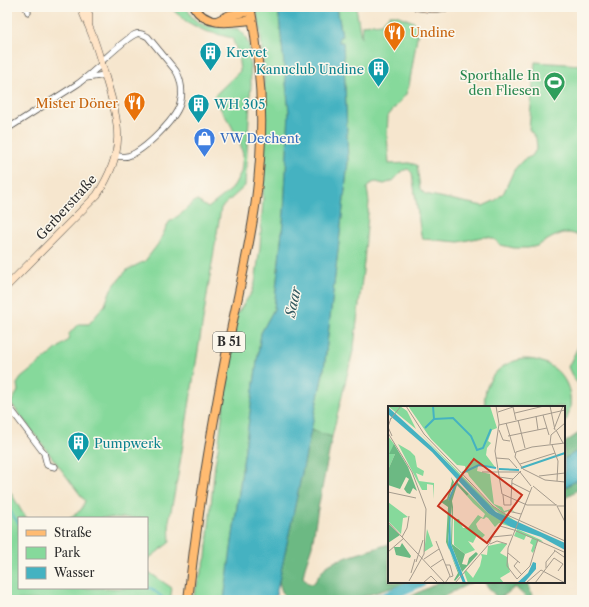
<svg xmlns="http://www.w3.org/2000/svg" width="589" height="607" font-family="'Libre Caslon Text',serif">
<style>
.green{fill:#86d99b;stroke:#588263}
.forest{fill:#6cb983;stroke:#4c7257}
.water{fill:#45b2c1;stroke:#386e76}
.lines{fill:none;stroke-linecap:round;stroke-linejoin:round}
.stream{stroke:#45b2c1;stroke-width:2}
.river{stroke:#45b2c1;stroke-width:11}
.street-casing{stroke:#494743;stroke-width:7}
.secondary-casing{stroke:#494743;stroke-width:8}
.primary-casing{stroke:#494743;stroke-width:10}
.street{stroke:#fff;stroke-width:5.5}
.secondary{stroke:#ffe4c6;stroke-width:7}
.primary{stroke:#ffbb71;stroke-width:8}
.labels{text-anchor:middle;stroke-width:3;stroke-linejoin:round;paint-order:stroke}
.shield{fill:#fbf7ec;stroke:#696865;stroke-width:1}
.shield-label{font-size:12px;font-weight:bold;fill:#2b2b2b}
.food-label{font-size:13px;fill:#c56008;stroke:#fbf7ec;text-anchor:start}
.culture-label{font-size:13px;fill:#0d838f;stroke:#fbf7ec;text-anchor:start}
.leisure-label{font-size:13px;fill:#27864d;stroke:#fbf7ec;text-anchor:end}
.shop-label{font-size:13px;fill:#366cbe;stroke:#fbf7ec;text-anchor:start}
.street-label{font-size:13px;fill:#2b2b2b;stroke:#fbf7ec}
.water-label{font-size:14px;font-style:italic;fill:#345a60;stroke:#fbf7ec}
.inset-river{fill:none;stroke:#45b2c1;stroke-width:2}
.inset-road{fill:none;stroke:#a59b8d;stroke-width:1}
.view{fill:#c8321e;fill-opacity:0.15;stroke:#c8321e;stroke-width:2}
.inset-edge{fill:none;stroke:#2b2b2b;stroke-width:2}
</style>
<rect width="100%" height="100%" fill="#fbf7ec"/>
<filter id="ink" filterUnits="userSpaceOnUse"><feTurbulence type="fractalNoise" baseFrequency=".025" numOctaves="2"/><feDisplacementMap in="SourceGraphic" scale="8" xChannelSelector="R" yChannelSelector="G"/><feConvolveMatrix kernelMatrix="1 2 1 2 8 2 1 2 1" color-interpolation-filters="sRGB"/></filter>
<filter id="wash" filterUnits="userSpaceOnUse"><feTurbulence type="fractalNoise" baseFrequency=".012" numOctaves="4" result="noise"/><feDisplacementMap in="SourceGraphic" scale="16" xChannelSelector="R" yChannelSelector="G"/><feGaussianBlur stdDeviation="0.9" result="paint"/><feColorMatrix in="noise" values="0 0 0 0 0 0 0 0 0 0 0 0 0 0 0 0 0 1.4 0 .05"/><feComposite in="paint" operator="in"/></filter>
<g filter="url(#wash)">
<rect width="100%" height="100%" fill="#f6e6ce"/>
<!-- green -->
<g class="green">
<path d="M 174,7 L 186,7 L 192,17 L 199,23 L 207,26 L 238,29 L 243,33 L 249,45 L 251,84 L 245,186 L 221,208 L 178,475 L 169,521 L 170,542 L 147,560 L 147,518 L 69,518 L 81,510 L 85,501 L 11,403 L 18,391 L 17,384 L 21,378 L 68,340 L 69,334 L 78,324 L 89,324 L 105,305 L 111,289 L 127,270 L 145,261 L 158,244 L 169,222 L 181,214 L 196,200 L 208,208 L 232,189 L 241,172 L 243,155 L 240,143 L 231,125 L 213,97 L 240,71 L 238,54 L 232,38 L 205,31 L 187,22 L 174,11 Z"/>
<path d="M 255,7 L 278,7 L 289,112 L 284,213 L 274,309 L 261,333 L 224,600 L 192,600 L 206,557 L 215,464 L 218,448 L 229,364 L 232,330 L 237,314 L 252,292 L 255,283 L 260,247 L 263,198 L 264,75 L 260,28 Z"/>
<path d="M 337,7 L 356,7 L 361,38 L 362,25 L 382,23 L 387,17 L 390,15 L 396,15 L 414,22 L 418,27 L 417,37 L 413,62 L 409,86 L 406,94 L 388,116 L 387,134 L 389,164 L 409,163 L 417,165 L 420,189 L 425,194 L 483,206 L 496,200 L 504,192 L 514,170 L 523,160 L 532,156 L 537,148 L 536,138 L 529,129 L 535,62 L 582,65 L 582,234 L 578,235 L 570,233 L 563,233 L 553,237 L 537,246 L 528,248 L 514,248 L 501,245 L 495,240 L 489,237 L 482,237 L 459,242 L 423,239 L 421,235 L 412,173 L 408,169 L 402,171 L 393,181 L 384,184 L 376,182 L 372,183 L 369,185 L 367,188 L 369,202 L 364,262 L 354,347 L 336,420 L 332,437 L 311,430 L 324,369 L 342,217 L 348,162 L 346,106 L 343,43 L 339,42 L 338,37 L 342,36 Z"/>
<path d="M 582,339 L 582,388 L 573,378 L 568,367 Z"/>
<path d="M 523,359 C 560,358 582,392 564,425 L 564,407 L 485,407 C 482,382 498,363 523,359 Z"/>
<path d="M 7,486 L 22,512 L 27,518 L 19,518 L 19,588 L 147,588 L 147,571 L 172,588 L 170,600 L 7,600 Z"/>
</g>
<!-- forest -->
<g class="forest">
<path d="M 311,430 L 332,437 L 317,514 L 312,546 L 305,567 L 303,577 L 308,583 L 313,584 L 326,566 L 338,560 L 389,544 L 389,582 L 410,582 L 352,600 L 302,600 L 301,598 L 290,597 L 285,598 L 281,589 L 279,581 Z"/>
<path d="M 582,431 L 582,448 L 564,459 L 564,443 Z"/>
<path d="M 582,477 L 582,487 L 564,499 L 564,488 Z"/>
<path d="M 440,582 L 472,582 L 437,600 L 403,600 Z"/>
<path d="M 484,582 L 528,582 L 533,600 L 529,600 L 515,587 L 505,595 L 497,598 Z"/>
</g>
<!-- water -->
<g class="water">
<path d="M 278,7 L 337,7 L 342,36 L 339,37 L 339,42 L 343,42 L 346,106 L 348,162 L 342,217 L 324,369 L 275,600 L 224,600 L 261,333 L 274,309 L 284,213 L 289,112 Z"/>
<path d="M 582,448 L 582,477 L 564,488 L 564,459 Z"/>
</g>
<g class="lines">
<!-- stream -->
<g class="stream">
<path d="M 7,507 L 19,524"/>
<path d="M 147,587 L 152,589 L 166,600"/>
</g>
<!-- river -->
<path class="river" d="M 376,600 L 384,598 L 420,582"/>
</g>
</g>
<g filter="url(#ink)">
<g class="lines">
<defs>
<g id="street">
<path d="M 26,7 L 28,12"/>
<path d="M 101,62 C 108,56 129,36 136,34 C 141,32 144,35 148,37 L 176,71 C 182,81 183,94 180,104 C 175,120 144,151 128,156 C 124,157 120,156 116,156"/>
<path d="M 86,78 L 105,75"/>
<path d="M 7,129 L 76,85 C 85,79 93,71 102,64"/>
<path d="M 7,404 L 44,453 L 47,465 L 55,467"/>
</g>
<g id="secondary">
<path d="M 86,7 L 89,15 L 89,24"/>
<path d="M 417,7 L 432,9 L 454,7"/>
<path d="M 7,286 L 97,195 C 126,151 120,126 106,79 C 101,61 96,43 89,27 C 86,20 83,14 81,7"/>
</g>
<g id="primary">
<path d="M 194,7 C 207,28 231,22 252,20"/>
<path d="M 217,21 L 230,15 L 251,11"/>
<path d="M 188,600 C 197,518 210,436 226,355 C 236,303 249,252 256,200 C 262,154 263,107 258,61 C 256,43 254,25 250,7"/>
</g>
</defs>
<!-- street casing -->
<use href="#street" class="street-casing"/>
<!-- secondary casing -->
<use href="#secondary" class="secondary-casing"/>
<!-- primary casing -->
<use href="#primary" class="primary-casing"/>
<!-- street -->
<use href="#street" class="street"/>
<!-- secondary -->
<use href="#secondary" class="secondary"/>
<!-- primary -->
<use href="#primary" class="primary"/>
</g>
</g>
<!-- icons -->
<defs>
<symbol id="restaurant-pin" viewBox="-11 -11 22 30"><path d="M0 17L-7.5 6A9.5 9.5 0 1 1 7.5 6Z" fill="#e8710a" stroke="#fbf7ec"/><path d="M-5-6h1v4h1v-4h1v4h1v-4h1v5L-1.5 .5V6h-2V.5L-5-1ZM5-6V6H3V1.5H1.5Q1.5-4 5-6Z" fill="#fff"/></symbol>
<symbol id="building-pin" viewBox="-11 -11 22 30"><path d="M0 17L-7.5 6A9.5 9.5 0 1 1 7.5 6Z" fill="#0f9aa8" stroke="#fbf7ec"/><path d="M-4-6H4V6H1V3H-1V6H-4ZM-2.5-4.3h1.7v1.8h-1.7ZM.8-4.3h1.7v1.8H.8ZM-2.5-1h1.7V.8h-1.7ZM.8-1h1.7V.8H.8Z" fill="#fff"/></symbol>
<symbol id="stadium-pin" viewBox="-11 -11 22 30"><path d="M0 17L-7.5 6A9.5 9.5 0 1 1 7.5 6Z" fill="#2e9e5b" stroke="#fbf7ec"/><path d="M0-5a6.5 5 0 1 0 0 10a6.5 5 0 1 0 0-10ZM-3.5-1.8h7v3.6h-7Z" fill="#fff"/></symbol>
<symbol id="shop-pin" viewBox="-11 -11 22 30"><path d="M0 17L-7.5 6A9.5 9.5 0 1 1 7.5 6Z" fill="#3f7fe0" stroke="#fbf7ec"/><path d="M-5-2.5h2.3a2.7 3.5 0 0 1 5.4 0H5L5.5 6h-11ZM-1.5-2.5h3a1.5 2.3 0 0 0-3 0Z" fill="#fff"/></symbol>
</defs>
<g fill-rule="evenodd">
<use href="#restaurant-pin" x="382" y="20" width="25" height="34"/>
<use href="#building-pin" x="198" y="40" width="25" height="34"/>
<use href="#building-pin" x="366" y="56" width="25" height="34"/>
<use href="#stadium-pin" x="542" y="70" width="25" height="34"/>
<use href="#restaurant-pin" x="122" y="90" width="25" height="34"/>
<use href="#building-pin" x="186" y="92" width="25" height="34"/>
<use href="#shop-pin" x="192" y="126" width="25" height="34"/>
<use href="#building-pin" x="66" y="430" width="25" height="34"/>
</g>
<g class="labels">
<!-- shield labels -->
<rect class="shield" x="213" y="332" width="32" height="20" rx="3"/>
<g class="shield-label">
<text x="229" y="346">B 51</text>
</g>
<!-- food labels -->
<g class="food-label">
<text x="410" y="37">Undine</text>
<text x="118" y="108" text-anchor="end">Mister Döner</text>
</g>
<!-- culture labels -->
<g class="culture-label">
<text x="226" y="57">Krevet</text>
<text x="364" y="74" text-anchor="end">Kanuclub Undine</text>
<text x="214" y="109">WH 305</text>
<text x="94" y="448">Pumpwerk</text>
</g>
<!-- leisure labels -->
<g class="leisure-label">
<text x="540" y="80">Sporthalle In<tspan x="540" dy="15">den Fliesen</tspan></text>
</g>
<!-- shop labels -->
<g class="shop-label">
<text x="220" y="143">VW Dechent</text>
</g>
<!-- street labels -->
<g class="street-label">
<text transform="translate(66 207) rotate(-48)" y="5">Gerberstraße</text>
</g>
<!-- water labels -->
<g class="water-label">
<text transform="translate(293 302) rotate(-78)" y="5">Saar</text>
</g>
</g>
<!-- overview -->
<g transform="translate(388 406)">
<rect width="177" height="177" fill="#f6e6ce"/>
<path d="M 0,0 L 12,0 L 19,5 L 28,23 L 103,99 L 129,116 L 116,111 L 100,99 L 28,23 ZM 20,0 L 102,0 L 109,22 L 104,24 L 100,35 L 103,37 L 99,42 L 98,49 L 107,61 L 90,60 L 89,65 L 102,68 L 106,98 L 114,101 L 116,105 L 123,103 L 128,107 L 122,104 L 116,107 L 105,98 L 81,70 L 80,67 L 75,65 L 78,64 L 77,60 L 69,59 L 43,33 ZM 0,30 L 6,38 L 7,48 L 0,64 ZM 10,38 L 22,45 L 27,50 L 29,61 L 36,65 L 35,70 L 28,67 L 31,75 L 46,77 L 46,93 L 45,79 L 39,78 L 39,84 L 34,84 ZM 81,88 L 100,107 L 127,122 L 111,117 L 107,121 L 100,112 L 98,111 L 96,113 L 93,112 L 88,118 L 90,123 L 97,129 L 94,132 L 89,129 L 85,137 L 80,135 L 87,144 L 77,148 L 66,139 L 66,113 L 71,113 L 75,122 L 80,122 L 90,109 L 95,112 L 97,108 L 85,97 L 79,90 ZM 0,96 L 20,111 L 15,112 L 13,128 L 0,115 ZM 39,123 L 45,140 L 36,146 ZM 129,123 L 153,134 L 155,136 L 150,135 L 145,147 L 143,145 L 145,139 L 142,137 L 144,132 L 138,130 L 136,134 L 126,130 ZM 114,137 L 119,138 L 112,147 L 119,151 L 122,166 L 112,172 L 116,177 L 80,177 L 76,166 L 78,164 L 85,172 L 92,160 L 94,151 L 93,148 L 99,149 L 100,140 Z" fill="#86d99b"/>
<path d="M 6,38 L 20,61 L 29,85 L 25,82 L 22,88 L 19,87 L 16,83 L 21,73 L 18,71 L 12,83 L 0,79 L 0,64 L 7,48 L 1,48 ZM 63,71 L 66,76 L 60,95 L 69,76 L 81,88 L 79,90 L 69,79 L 64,95 L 65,101 L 64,138 L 77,148 L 74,158 L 79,159 L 81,152 L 88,146 L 90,148 L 74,166 L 63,138 L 64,100 L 60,134 L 61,144 L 72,169 L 67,175 L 66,174 L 70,167 L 58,136 L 60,101 L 53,96 L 59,93 L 64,75 ZM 1,118 L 12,129 L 0,137 L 0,118 ZM 14,137 L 23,150 L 22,152 L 8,149 L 6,141 L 12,141 Z" fill="#6cb983"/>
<path d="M 0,1 L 43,40 L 108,106 L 177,137 L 177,144 L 153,131 L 123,121 L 100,107 L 44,46 L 0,8 ZM 62,98 L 63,138 L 78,177 L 75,177 L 60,140 ZM 145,156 L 148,157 L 148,163 L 136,177 L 129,177 L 140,167 Z" fill="#45b2c1"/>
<path class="inset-river" d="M 46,13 L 65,12 L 83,30 L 89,44 L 95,42 L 103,23M 37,22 L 46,13 L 45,0M 133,62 L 177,47M 111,63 L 131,64M 74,67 L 91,59 L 108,62M 61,94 L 70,73"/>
<path class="inset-road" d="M 18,0 L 36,28 L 105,100 L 117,108 L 177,135M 108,0 L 111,18 L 107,45 L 114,88 L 139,99 L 169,99M 162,0 L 167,24M 125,1 L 128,14M 110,6 L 125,1M 127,7 L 156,0M 155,9 L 161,29M 148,10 L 150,24M 3,12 L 0,21 L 4,30M 2,14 L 13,0M 130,14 L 137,42M 118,17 L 127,47M 111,19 L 177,4M 166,23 L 175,0M 111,24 L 115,34 L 122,35M 168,24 L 175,37M 0,27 L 24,66 L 38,103 L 36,148 L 21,175M 120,30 L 159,22M 162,38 L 163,29 L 177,17M 164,39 L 170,55 L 169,75M 108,52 L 121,53 L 129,62M 132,58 L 167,47M 135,63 L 127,51 L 128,46 L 144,41 L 177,37M 135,63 L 157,74 L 177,76M 94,66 L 132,66M 132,66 L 143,80M 151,70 L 177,67M 111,71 L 125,73M 124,77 L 142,86M 145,80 L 168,99M 0,86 L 28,92M 115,89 L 116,99 L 123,99 L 123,94M 123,94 L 124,74 L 133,65M 177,100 L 169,100 L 177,116M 120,105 L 133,108M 0,116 L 57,177M 14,131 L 19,122 L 21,110M 104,131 L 124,129M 48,135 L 62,170 L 57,177M 102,138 L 109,135 L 119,138M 166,144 L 176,151M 0,146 L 16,132M 120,147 L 132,157M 36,153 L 51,143M 130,155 L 126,160 L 134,169M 28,156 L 35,134M 58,159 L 62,159 L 65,170 L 62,171M 43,161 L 55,153M 158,162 L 158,156 L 167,145M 23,167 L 27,153M 129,173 L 119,160 L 120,142 L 144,81M 129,173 L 142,160 L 150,133M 35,177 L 43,170 L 49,176M 67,177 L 101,138 L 107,125 L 112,120 L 126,124 L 176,146M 138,177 L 153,164 L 177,177M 147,177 L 166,152 L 175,158 L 170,165"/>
<path class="view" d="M 86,53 L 134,89 L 99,137 L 50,100 Z"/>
<rect width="177" height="177" class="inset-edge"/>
</g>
<!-- margin -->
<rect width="589" height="607" fill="none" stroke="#fbf7ec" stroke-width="24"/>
<!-- legend -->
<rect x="18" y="517" width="130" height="72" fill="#fbf7ec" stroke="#a8a59f"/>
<rect x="26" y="530" width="20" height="6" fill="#ffbb71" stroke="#a8a59f"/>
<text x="54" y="537" font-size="12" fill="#2b2b2b">Straße</text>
<rect x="26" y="547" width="20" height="12" fill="#86d99b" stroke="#a8a59f"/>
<text x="54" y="557" font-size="12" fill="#2b2b2b">Park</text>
<rect x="26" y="567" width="20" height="12" fill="#45b2c1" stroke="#a8a59f"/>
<text x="54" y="577" font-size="12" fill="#2b2b2b">Wasser</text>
</svg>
